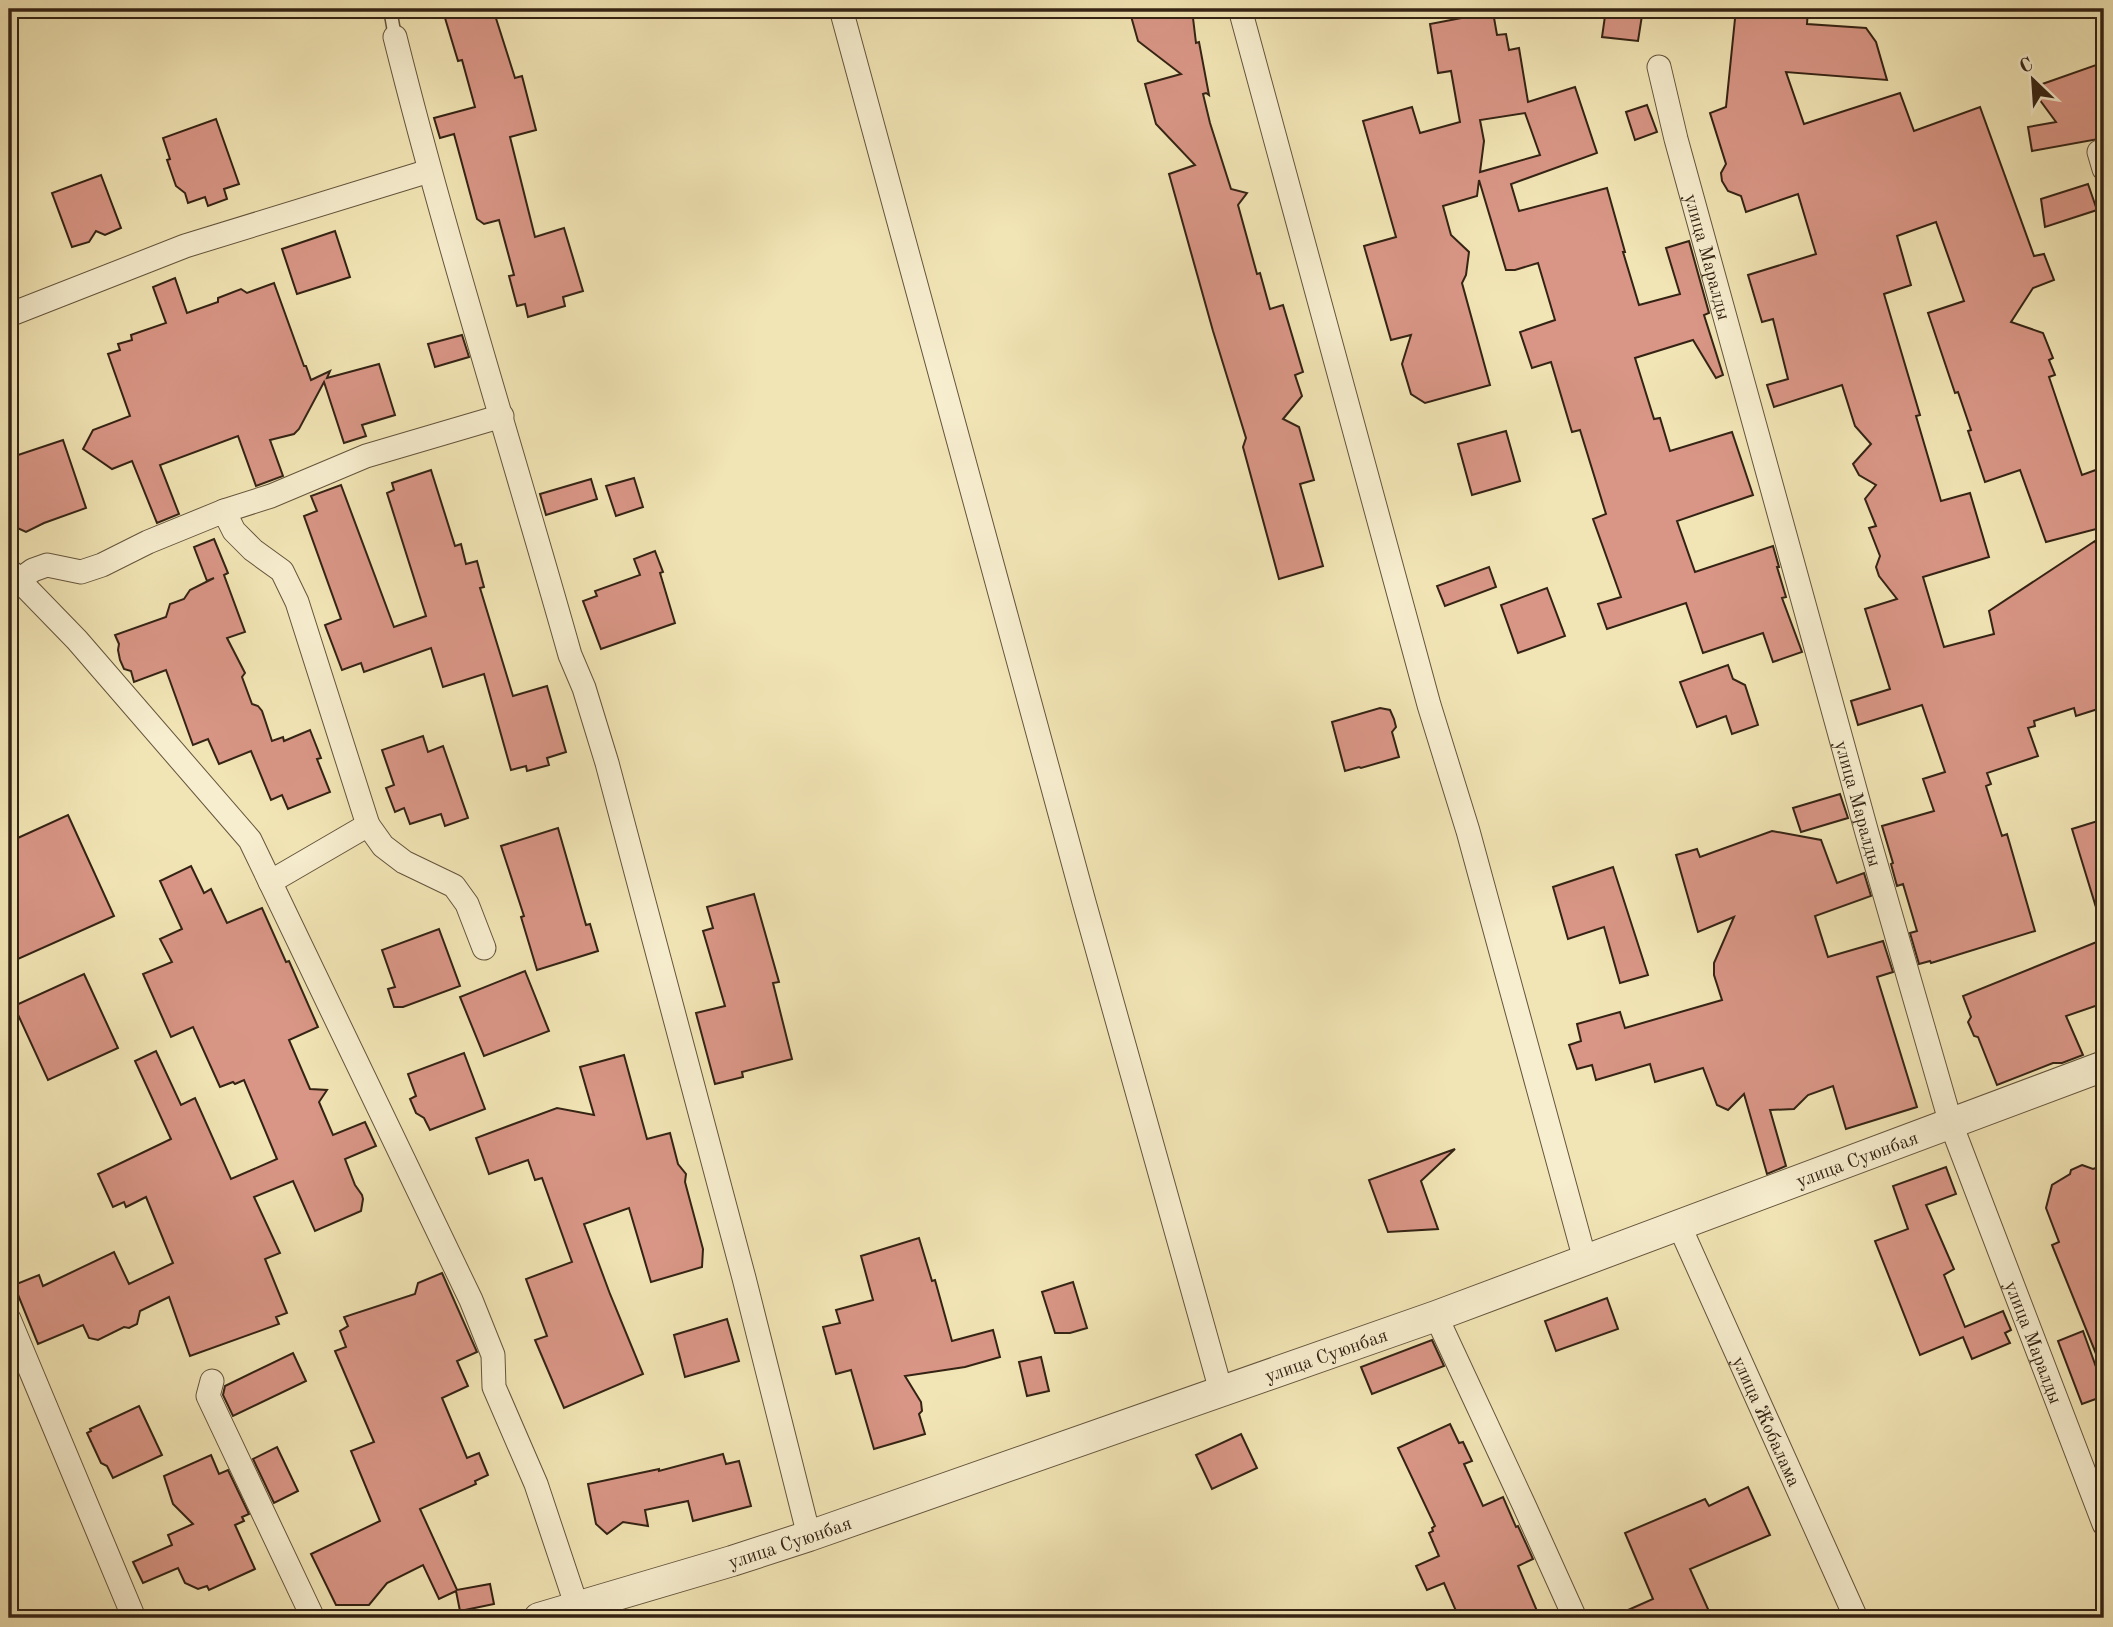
<svg xmlns="http://www.w3.org/2000/svg" width="2113" height="1627" font-family="'Old Standard TT',serif">
<style>
.building{fill:#d99686;stroke:#342314;stroke-width:2;fill-rule:evenodd}
.lines{fill:none;stroke-linecap:round;stroke-linejoin:round}
.service-casing{stroke:#64543c;stroke-width:15}
.minor-casing{stroke:#64543c;stroke-width:25}
.tertiary-casing{stroke:#64543c;stroke-width:32}
.service{stroke:#f7eecf;stroke-width:12}
.minor{stroke:#f7eecf;stroke-width:23}
.tertiary{stroke:#f7eecf;stroke-width:30}
.labels{text-anchor:middle;stroke-width:5;stroke-linejoin:round;paint-order:stroke}
.street-label{font-size:19px;fill:#342314;stroke:#f7eecf}
</style>
<rect width="100%" height="100%" fill="#f2e5b5"/>
<filter id="stains"><feTurbulence type="fractalNoise" baseFrequency=".00286" numOctaves="4"/><feColorMatrix values="0 0 0 0 .2 0 0 0 0 .09 0 0 0 0 .02 0 0 0 .5 -.17"/></filter>
<radialGradient id="worn" r=".72"><stop offset=".6" stop-color="#630" stop-opacity="0"/><stop offset="1" stop-color="#630" stop-opacity=".3"/></radialGradient>
<!-- building -->
<g class="building">
<path d="M 477,9 L 493,9 L 515,78 L 522,76 L 536,130 L 510,137 L 535,237 L 564,228 L 583,291 L 563,297 L 565,306 L 528,317 L 525,304 L 517,306 L 509,276 L 514,275 L 499,220 L 484,224 L 477,219 L 454,134 L 440,138 L 434,118 L 475,107 L 462,60 L 458,61 L 445,18 Z"/>
<path d="M 1129,9 L 1185,9 L 1186,13 L 1193,18 L 1196,43 L 1199,42 L 1209,95 L 1206,93 L 1203,94 L 1210,123 L 1231,189 L 1247,193 L 1238,205 L 1257,274 L 1260,273 L 1270,309 L 1283,305 L 1303,372 L 1295,375 L 1302,396 L 1283,419 L 1299,427 L 1314,480 L 1300,484 L 1323,566 L 1279,579 L 1243,447 L 1246,438 L 1213,331 L 1169,174 L 1195,165 L 1156,124 L 1145,84 L 1181,74 L 1138,41 Z"/>
<path d="M 1606,9 L 1643,9 L 1638,41 L 1602,37 Z"/>
<path d="M 1736,9 L 1808,9 L 1807,24 L 1866,28 L 1876,42 L 1887,80 L 1786,72 L 1804,124 L 1900,93 L 1914,131 L 1980,107 L 2034,256 L 2044,254 L 2054,280 L 2033,288 L 2011,322 L 2043,333 L 2053,358 L 2049,360 L 2055,375 L 2049,377 L 2082,475 L 2104,467 L 2104,527 L 2046,542 L 2020,470 L 1985,482 L 1968,431 L 1971,430 L 1958,392 L 1955,393 L 1928,313 L 1964,301 L 1936,222 L 1897,236 L 1911,285 L 1884,294 L 1920,415 L 1916,416 L 1941,501 L 1970,493 L 1989,557 L 1923,577 L 1944,647 L 1994,634 L 1989,611 L 2095,541 L 2104,565 L 2104,697 L 2098,699 L 2101,708 L 2076,716 L 2074,708 L 2034,721 L 2035,726 L 2028,728 L 2038,756 L 1987,773 L 1991,784 L 1986,786 L 2002,836 L 2007,834 L 2035,931 L 1931,963 L 1930,961 L 1919,964 L 1910,933 L 1917,931 L 1903,884 L 1897,886 L 1891,864 L 1893,863 L 1882,826 L 1934,811 L 1923,779 L 1945,772 L 1922,705 L 1858,725 L 1851,701 L 1890,689 L 1865,609 L 1897,599 L 1879,576 L 1876,567 L 1880,556 L 1869,528 L 1876,526 L 1865,499 L 1876,485 L 1859,475 L 1853,464 L 1871,444 L 1855,426 L 1842,385 L 1774,407 L 1767,385 L 1788,379 L 1773,319 L 1762,322 L 1748,275 L 1816,254 L 1798,194 L 1746,212 L 1741,196 L 1728,191 L 1722,181 L 1721,173 L 1726,164 L 1710,113 L 1726,107 Z"/>
<path d="M 1493,12 L 1497,35 L 1506,34 L 1509,50 L 1519,48 L 1528,102 L 1575,87 L 1597,153 L 1511,184 L 1519,211 L 1607,188 L 1625,252 L 1623,252 L 1639,305 L 1680,294 L 1666,248 L 1689,241 L 1709,313 L 1704,315 L 1723,375 L 1716,378 L 1693,340 L 1635,358 L 1654,419 L 1660,418 L 1670,451 L 1732,432 L 1753,495 L 1677,521 L 1695,572 L 1773,546 L 1779,567 L 1777,567 L 1786,597 L 1782,598 L 1802,652 L 1773,662 L 1763,633 L 1703,653 L 1686,603 L 1607,629 L 1598,604 L 1621,597 L 1593,519 L 1606,514 L 1580,430 L 1572,432 L 1551,362 L 1532,368 L 1520,332 L 1555,320 L 1538,263 L 1515,270 L 1506,270 L 1479,180 L 1477,196 L 1443,206 L 1451,235 L 1469,252 L 1466,275 L 1462,283 L 1490,385 L 1425,403 L 1411,394 L 1402,364 L 1411,335 L 1391,340 L 1364,246 L 1396,237 L 1363,121 L 1412,107 L 1420,133 L 1460,122 L 1451,71 L 1438,73 L 1430,24 ZM 1525,113 L 1540,155 L 1480,172 L 1484,141 L 1480,120 Z"/>
<path d="M 2096,65 L 2103,114 L 2104,114 L 2104,138 L 2032,151 L 2028,127 L 2056,122 L 2031,88 Z"/>
<path d="M 1647,105 L 1657,132 L 1635,140 L 1626,112 Z"/>
<path d="M 216,119 L 239,184 L 224,189 L 227,199 L 208,206 L 205,197 L 188,203 L 185,193 L 176,186 L 167,160 L 170,159 L 163,138 Z"/>
<path d="M 101,175 L 121,228 L 105,235 L 96,231 L 89,242 L 72,247 L 52,193 Z"/>
<path d="M 2088,184 L 2097,210 L 2045,227 L 2041,199 Z"/>
<path d="M 335,231 L 350,277 L 297,294 L 282,249 Z"/>
<path d="M 175,278 L 187,313 L 218,302 L 218,298 L 241,289 L 247,293 L 274,283 L 304,366 L 306,366 L 311,380 L 330,371 L 327,378 L 379,364 L 395,415 L 362,425 L 366,436 L 344,443 L 324,382 L 299,429 L 294,434 L 270,440 L 283,476 L 256,486 L 238,436 L 160,465 L 179,514 L 157,523 L 132,461 L 112,469 L 83,449 L 93,430 L 130,416 L 108,354 L 120,350 L 118,344 L 132,340 L 131,335 L 166,323 L 153,287 Z"/>
<path d="M 462,335 L 469,357 L 435,367 L 428,344 Z"/>
<path d="M 1506,431 L 1520,481 L 1472,495 L 1458,444 Z"/>
<path d="M 63,440 L 86,508 L 44,523 L 26,532 L 13,526 L 9,515 L 9,458 Z"/>
<path d="M 431,470 L 455,546 L 461,544 L 466,564 L 477,561 L 484,587 L 480,588 L 513,696 L 547,686 L 566,752 L 547,758 L 549,765 L 527,771 L 526,766 L 511,770 L 484,674 L 443,687 L 431,648 L 364,672 L 361,663 L 342,670 L 325,625 L 341,619 L 304,516 L 317,511 L 311,496 L 341,485 L 394,627 L 426,616 L 387,493 L 394,490 L 392,483 Z"/>
<path d="M 634,478 L 643,507 L 616,516 L 606,486 Z"/>
<path d="M 591,479 L 597,499 L 546,515 L 540,494 Z"/>
<path d="M 214,539 L 228,573 L 224,575 L 245,632 L 227,638 L 245,673 L 242,677 L 252,704 L 258,706 L 262,711 L 272,741 L 283,737 L 284,741 L 310,730 L 321,758 L 317,759 L 330,792 L 288,809 L 282,795 L 271,800 L 251,751 L 219,764 L 208,739 L 193,745 L 166,670 L 134,682 L 131,671 L 124,669 L 120,660 L 118,650 L 119,644 L 115,635 L 166,617 L 170,604 L 184,599 L 190,590 L 214,578 L 207,581 L 194,547 Z"/>
<path d="M 655,551 L 663,572 L 660,573 L 675,623 L 601,649 L 583,601 L 597,596 L 595,591 L 640,575 L 634,559 Z"/>
<path d="M 1489,567 L 1496,587 L 1445,606 L 1437,586 Z"/>
<path d="M 1547,588 L 1565,636 L 1518,653 L 1501,605 Z"/>
<path d="M 1728,665 L 1733,679 L 1745,685 L 1758,725 L 1732,734 L 1726,716 L 1697,727 L 1680,682 Z"/>
<path d="M 1380,708 L 1390,710 L 1394,719 L 1396,727 L 1392,732 L 1399,757 L 1361,768 L 1359,767 L 1345,771 L 1332,722 Z"/>
<path d="M 423,736 L 428,752 L 443,746 L 468,818 L 445,826 L 441,814 L 410,824 L 404,808 L 395,812 L 386,788 L 394,785 L 382,750 Z"/>
<path d="M 1840,794 L 1848,818 L 1801,832 L 1793,808 Z"/>
<path d="M 68,815 L 114,916 L 9,963 L 9,842 Z"/>
<path d="M 2104,819 L 2104,916 L 2099,917 L 2072,829 Z"/>
<path d="M 558,828 L 586,925 L 590,924 L 598,951 L 537,970 L 521,917 L 524,916 L 501,846 Z"/>
<path d="M 1772,831 L 1821,840 L 1837,883 L 1864,873 L 1871,896 L 1815,916 L 1828,957 L 1883,941 L 1893,972 L 1877,977 L 1917,1107 L 1846,1129 L 1833,1086 L 1808,1095 L 1794,1109 L 1770,1110 L 1786,1166 L 1767,1174 L 1744,1094 L 1728,1110 L 1717,1105 L 1703,1068 L 1655,1082 L 1650,1064 L 1596,1080 L 1592,1065 L 1577,1069 L 1569,1045 L 1581,1041 L 1577,1024 L 1620,1012 L 1625,1028 L 1722,1000 L 1714,975 L 1714,963 L 1734,917 L 1698,932 L 1676,855 L 1697,849 L 1700,857 Z"/>
<path d="M 191,866 L 204,893 L 211,889 L 227,923 L 262,908 L 286,962 L 289,961 L 318,1027 L 289,1040 L 310,1089 L 327,1090 L 319,1102 L 333,1135 L 365,1122 L 376,1146 L 345,1159 L 355,1185 L 362,1195 L 363,1199 L 361,1211 L 315,1231 L 293,1181 L 254,1197 L 280,1253 L 265,1259 L 287,1313 L 276,1317 L 279,1324 L 190,1356 L 169,1297 L 140,1311 L 137,1324 L 129,1328 L 124,1327 L 98,1340 L 89,1338 L 83,1325 L 38,1344 L 14,1285 L 39,1275 L 43,1286 L 114,1252 L 129,1284 L 173,1263 L 146,1197 L 126,1207 L 124,1202 L 113,1207 L 98,1174 L 171,1139 L 135,1061 L 156,1051 L 181,1105 L 195,1098 L 231,1179 L 277,1159 L 244,1080 L 235,1084 L 233,1082 L 220,1087 L 193,1027 L 171,1037 L 143,974 L 172,962 L 160,939 L 182,929 L 160,881 Z"/>
<path d="M 1613,867 L 1648,975 L 1620,983 L 1604,927 L 1568,939 L 1553,887 Z"/>
<path d="M 754,894 L 779,982 L 773,983 L 792,1059 L 742,1072 L 743,1077 L 715,1084 L 696,1013 L 725,1006 L 703,931 L 713,928 L 707,907 Z"/>
<path d="M 439,929 L 460,986 L 403,1007 L 394,1007 L 388,989 L 395,987 L 382,950 Z"/>
<path d="M 2104,939 L 2104,1003 L 2066,1016 L 2083,1055 L 2062,1063 L 2053,1063 L 1997,1085 L 1978,1037 L 1974,1036 L 1968,1022 L 1971,1017 L 1963,996 Z"/>
<path d="M 525,971 L 549,1031 L 484,1056 L 460,997 Z"/>
<path d="M 84,974 L 118,1048 L 48,1080 L 14,1006 Z"/>
<path d="M 464,1053 L 485,1109 L 430,1130 L 424,1118 L 416,1113 L 410,1099 L 416,1096 L 408,1074 Z"/>
<path d="M 624,1055 L 647,1139 L 670,1133 L 678,1164 L 686,1174 L 685,1182 L 703,1249 L 702,1267 L 651,1282 L 629,1208 L 584,1224 L 610,1294 L 643,1374 L 564,1408 L 535,1340 L 547,1336 L 526,1279 L 572,1262 L 542,1178 L 535,1180 L 528,1160 L 489,1174 L 476,1138 L 557,1108 L 594,1115 L 580,1067 Z"/>
<path d="M 1455,1149 L 1421,1181 L 1438,1229 L 1388,1232 L 1369,1180 Z"/>
<path d="M 2082,1165 L 2093,1169 L 2104,1165 L 2103,1371 L 2052,1245 L 2059,1242 L 2046,1208 L 2052,1185 L 2070,1174 L 2071,1170 Z"/>
<path d="M 1946,1167 L 1956,1194 L 1926,1205 L 1954,1269 L 1944,1275 L 1965,1327 L 2003,1311 L 2011,1330 L 2005,1333 L 2010,1343 L 1972,1359 L 1963,1337 L 1920,1355 L 1875,1241 L 1908,1229 L 1893,1186 Z"/>
<path d="M 919,1238 L 932,1281 L 935,1280 L 952,1341 L 993,1330 L 1000,1357 L 965,1367 L 905,1376 L 921,1402 L 922,1411 L 919,1414 L 925,1434 L 874,1449 L 851,1370 L 836,1374 L 823,1327 L 840,1323 L 836,1310 L 873,1300 L 861,1256 Z"/>
<path d="M 442,1273 L 477,1352 L 457,1361 L 468,1386 L 442,1398 L 467,1458 L 479,1453 L 488,1475 L 475,1481 L 476,1484 L 420,1509 L 457,1590 L 490,1584 L 494,1604 L 460,1611 L 456,1591 L 439,1599 L 423,1565 L 387,1583 L 369,1605 L 336,1605 L 311,1554 L 380,1521 L 351,1451 L 374,1442 L 335,1351 L 346,1347 L 340,1331 L 348,1326 L 344,1317 L 415,1294 L 418,1283 Z"/>
<path d="M 1073,1282 L 1087,1328 L 1070,1333 L 1055,1333 L 1042,1292 Z"/>
<path d="M 1607,1298 L 1618,1329 L 1556,1351 L 1545,1321 Z"/>
<path d="M 727,1319 L 739,1361 L 685,1377 L 674,1335 Z"/>
<path d="M 2083,1331 L 2104,1389 L 2104,1396 L 2082,1404 L 2058,1341 Z"/>
<path d="M 1432,1340 L 1444,1366 L 1372,1394 L 1361,1367 Z"/>
<path d="M 293,1353 L 306,1381 L 233,1416 L 223,1395 L 225,1386 Z"/>
<path d="M 1041,1357 L 1049,1391 L 1027,1396 L 1019,1362 Z"/>
<path d="M 139,1406 L 162,1455 L 113,1478 L 107,1466 L 101,1463 L 87,1433 L 91,1431 L 90,1429 Z"/>
<path d="M 1450,1424 L 1459,1443 L 1463,1442 L 1472,1461 L 1464,1464 L 1483,1506 L 1503,1497 L 1516,1527 L 1518,1526 L 1533,1559 L 1518,1566 L 1537,1611 L 1520,1618 L 1459,1618 L 1444,1583 L 1427,1590 L 1416,1566 L 1439,1556 L 1429,1533 L 1433,1531 L 1432,1528 L 1435,1526 L 1398,1448 Z"/>
<path d="M 1241,1434 L 1257,1468 L 1212,1489 L 1196,1455 Z"/>
<path d="M 277,1447 L 298,1491 L 274,1503 L 253,1459 Z"/>
<path d="M 723,1454 L 726,1464 L 739,1461 L 751,1506 L 693,1521 L 688,1501 L 645,1510 L 648,1526 L 623,1522 L 607,1534 L 596,1524 L 588,1484 L 659,1469 L 659,1471 Z"/>
<path d="M 211,1455 L 219,1474 L 228,1470 L 249,1514 L 242,1517 L 244,1521 L 235,1525 L 255,1569 L 209,1590 L 207,1586 L 198,1589 L 185,1583 L 178,1568 L 143,1583 L 133,1562 L 172,1545 L 168,1535 L 193,1524 L 173,1504 L 164,1476 Z"/>
<path d="M 1748,1487 L 1770,1535 L 1690,1569 L 1712,1618 L 1610,1618 L 1653,1599 L 1625,1533 L 1705,1499 L 1709,1506 Z"/>
</g>
<g class="lines">
<defs>
<path id="service" d="M 390,9 L 395,37"/>
<g id="minor">
<path d="M 841,9 L 1084,902 L 1221,1391"/>
<path d="M 1240,9 L 1429,705 L 1468,831 L 1585,1260"/>
<path d="M 395,37 C 447,245 512,449 570,655 L 584,688 L 607,763 L 744,1278 L 809,1536"/>
<path id="s1" d="M 1659,67 L 1676,139 L 1867,833 L 1951,1124 L 2104,1524"/>
<path d="M 2099,152 L 2104,169"/>
<path d="M 9,315 L 185,246 L 429,171"/>
<path d="M 224,511 L 271,496 L 366,456 L 502,416"/>
<path d="M 9,570 L 77,640 L 250,840 L 471,1300 L 493,1355 L 494,1387 L 536,1484 L 577,1607"/>
<path d="M 19,580 L 33,570 L 47,565 L 81,572 L 102,565 L 148,542 L 224,511 L 234,531 L 253,550 L 282,571 L 297,602 L 368,825 L 270,882"/>
<path d="M 368,825 L 383,846 L 404,862 L 454,886 L 467,904 L 484,948"/>
<path id="s2" d="M 1679,1225 L 1856,1618"/>
<path d="M 1436,1316 L 1524,1505 L 1575,1618"/>
<path d="M 9,1319 L 134,1618"/>
<path d="M 212,1381 L 208,1396 L 313,1618"/>
</g>
<g id="tertiary">
<path id="s3" d="M 539,1618 L 732,1561 L 809,1536 L 1436,1316 L 2104,1066"/>
</g>
</defs>
<!-- service casing -->
<use href="#service" class="service-casing"/>
<!-- minor casing -->
<use href="#minor" class="minor-casing"/>
<!-- tertiary casing -->
<use href="#tertiary" class="tertiary-casing"/>
<!-- service -->
<use href="#service" class="service"/>
<!-- minor -->
<use href="#minor" class="minor"/>
<!-- tertiary -->
<use href="#tertiary" class="tertiary"/>
</g>
<g class="labels">
<!-- street labels -->
<g class="street-label">
<text dy="7" stroke="none"><textPath href="#s1" startOffset="196">улица Маралды</textPath></text>
<text dy="7" stroke="none"><textPath href="#s1" startOffset="763">улица Маралды</textPath></text>
<text dy="7" stroke="none"><textPath href="#s3" startOffset="1396">улица Суюнбая</textPath></text>
<text dy="7" stroke="none"><textPath href="#s1" startOffset="1330">улица Маралды</textPath></text>
<text dy="7" stroke="none"><textPath href="#s3" startOffset="830">улица Суюнбая</textPath></text>
<text dy="7" stroke="none"><textPath href="#s2" startOffset="215">улица Жобалама</textPath></text>
<text dy="7" stroke="none"><textPath href="#s3" startOffset="262">улица Суюнбая</textPath></text>
</g>
</g>
<!-- margin -->
<rect width="2113" height="1627" fill="none" stroke="#f2e5b5" stroke-width="35"/>
<rect x="10" y="10" width="2092" height="1606" fill="none" stroke="#342314" stroke-width="3.5"/>
<rect x="18" y="18" width="2078" height="1592" fill="none" stroke="#342314" stroke-width="2"/>
<!-- north arrow -->
<g transform="translate(2033 80) rotate(335)" stroke="#f7eecf" stroke-width="5" paint-order="stroke">
<path d="M0-5L12 26L0 18L-12 26Z" fill="#342314"/>
<text y="-10" font-size="19" font-weight="bold" text-anchor="middle" fill="#342314">С</text>
</g>
<rect width="100%" height="100%" filter="url(#stains)"/>
<rect width="100%" height="100%" fill="url(#worn)"/>
</svg>
